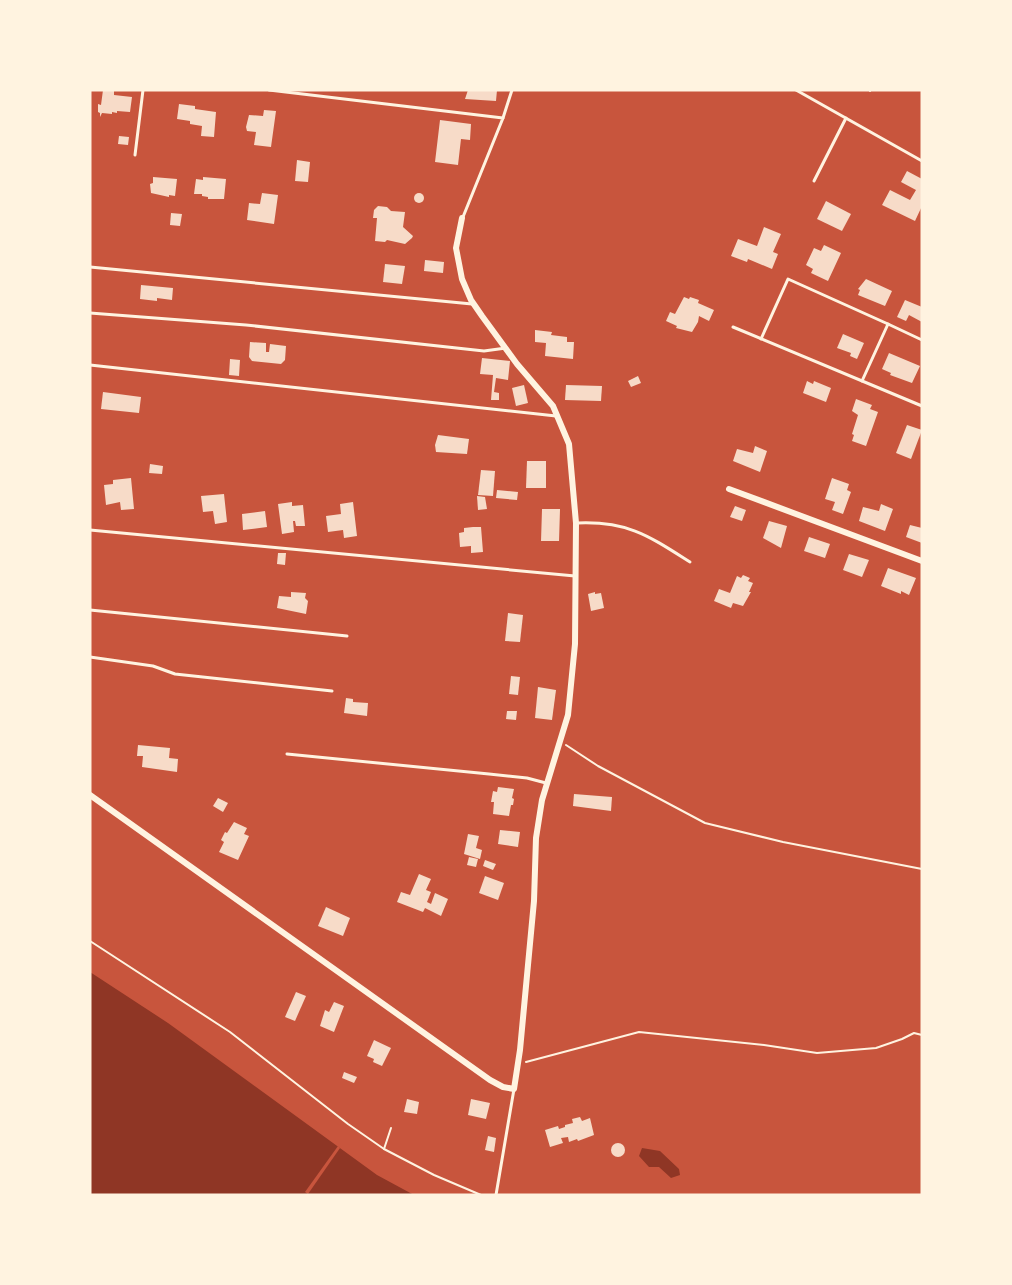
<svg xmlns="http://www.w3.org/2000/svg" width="1012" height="1285" font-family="'Source Sans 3',sans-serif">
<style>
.water{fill:#8f3625}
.pier{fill:#c8553d}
.building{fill:#f7dbc8}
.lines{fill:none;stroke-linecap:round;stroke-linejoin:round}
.path{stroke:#fff3e0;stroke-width:2}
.service{stroke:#fff3e0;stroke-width:3}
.minor{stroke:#fff3e0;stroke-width:6}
</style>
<rect width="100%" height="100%" fill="#c8553d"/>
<!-- water -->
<g class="water">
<path d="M 90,972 L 168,1023 L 377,1175 L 414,1195 L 90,1195 Z"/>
<path d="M 642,1148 L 660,1151 L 679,1169 L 680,1175 L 671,1178 L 659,1167 L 649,1167 L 639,1156 Z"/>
</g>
<!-- pier -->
<path class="pier" d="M 338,1146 L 340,1148 L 308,1194 L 305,1192 Z"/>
<!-- building -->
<g class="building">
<path d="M 103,90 L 114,91 L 114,95 L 132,97 L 130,112 L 117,111 L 117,113 L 112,112 L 112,114 L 102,113 L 100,117 L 100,113 L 98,112 L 98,104 L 101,105 Z"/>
<path d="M 468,90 L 497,90 L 496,101 L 465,99 Z"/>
<path d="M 179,104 L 195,106 L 195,109 L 216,112 L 214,137 L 201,136 L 202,126 L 190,124 L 190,121 L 177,119 Z"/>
<path d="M 264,110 L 276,111 L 271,147 L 254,145 L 256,132 L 247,131 L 246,127 L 249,115 L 263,116 Z"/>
<path d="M 440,120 L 471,124 L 470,140 L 461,139 L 458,165 L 435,162 Z"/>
<path d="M 119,136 L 129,137 L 128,145 L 118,144 Z"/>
<path d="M 297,160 L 310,162 L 308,182 L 295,181 Z"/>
<path d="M 907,171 L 922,179 L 922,206 L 915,221 L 882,205 L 890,190 L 910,200 L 916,190 L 901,182 Z"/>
<path d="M 153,177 L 177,179 L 175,196 L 169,195 L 169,197 L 151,193 L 150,184 L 153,183 Z"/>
<path d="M 203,177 L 226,179 L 224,199 L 208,199 L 208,197 L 202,196 L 202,194 L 194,194 L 196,179 L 203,180 Z"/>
<path d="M 262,193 L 278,195 L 274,224 L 247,220 L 249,203 L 260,204 Z"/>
<circle cx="419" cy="198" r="5"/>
<path d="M 826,201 L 851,214 L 842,231 L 817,219 Z"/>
<path d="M 378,206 L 387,207 L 391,211 L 405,212 L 403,227 L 413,236 L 412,238 L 405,244 L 387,240 L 385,242 L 375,241 L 377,218 L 373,218 L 374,210 Z"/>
<path d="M 171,213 L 182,214 L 180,226 L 170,225 Z"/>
<path d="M 764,227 L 781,234 L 773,252 L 778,254 L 772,269 L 748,259 L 747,262 L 731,256 L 738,239 L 757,246 Z"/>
<path d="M 824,245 L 841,253 L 828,281 L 811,273 L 813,269 L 806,265 L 814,248 L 821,251 Z"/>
<path d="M 425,260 L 444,262 L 443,273 L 424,271 Z"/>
<path d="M 385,264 L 405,266 L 402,284 L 383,282 Z"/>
<path d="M 866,279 L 892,291 L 885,306 L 858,295 L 860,290 L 858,289 Z"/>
<path d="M 141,285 L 173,288 L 172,300 L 157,298 L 157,301 L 140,299 Z"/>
<path d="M 684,297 L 689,299 L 690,297 L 699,300 L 698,303 L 714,310 L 709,321 L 699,316 L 698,322 L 692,332 L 676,328 L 677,326 L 666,321 L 670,312 L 675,314 Z"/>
<path d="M 905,300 L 922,307 L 922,322 L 909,315 L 906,321 L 897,317 Z"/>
<path d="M 535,330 L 552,332 L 551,335 L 567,337 L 567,342 L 574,342 L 573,359 L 545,356 L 546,343 L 535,342 Z"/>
<path d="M 843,334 L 864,343 L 857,359 L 850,356 L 851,353 L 837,348 Z"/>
<path d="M 250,342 L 266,343 L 266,352 L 269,352 L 270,344 L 286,346 L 285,360 L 281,364 L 252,361 L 249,357 Z"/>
<path d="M 889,353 L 920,366 L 912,383 L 890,375 L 891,373 L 882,369 Z"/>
<path d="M 482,358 L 510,361 L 508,380 L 496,378 L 494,392 L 499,393 L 499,400 L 491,400 L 493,375 L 480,374 Z"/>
<path d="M 230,359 L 240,360 L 239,376 L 229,375 Z"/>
<path d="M 638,376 L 641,383 L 631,387 L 628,381 Z"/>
<path d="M 807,381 L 813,384 L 814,381 L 831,388 L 826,402 L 803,393 Z"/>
<path d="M 524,385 L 528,403 L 516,406 L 512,388 Z"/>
<path d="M 566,385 L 602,386 L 601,401 L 565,400 Z"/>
<path d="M 103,392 L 141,397 L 139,413 L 101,409 Z"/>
<path d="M 856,399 L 872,405 L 870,409 L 878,412 L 866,446 L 852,441 L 854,435 L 852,434 L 858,415 L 852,411 Z"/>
<path d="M 907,425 L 922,430 L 911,459 L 896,453 Z"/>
<path d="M 438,435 L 469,439 L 467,454 L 436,452 L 435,445 Z"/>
<path d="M 755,446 L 767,451 L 760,472 L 733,461 L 737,449 L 753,453 Z"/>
<path d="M 527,461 L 546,461 L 546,488 L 526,488 Z"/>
<path d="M 150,464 L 163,466 L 162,474 L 149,473 Z"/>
<path d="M 481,470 L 495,471 L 493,496 L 478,495 Z"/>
<path d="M 131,478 L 134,509 L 121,510 L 120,502 L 106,505 L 104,485 L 113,484 L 113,480 Z"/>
<path d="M 832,478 L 849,484 L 847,490 L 851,492 L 843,514 L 832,510 L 835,502 L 825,499 Z"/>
<path d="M 497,490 L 518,492 L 517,500 L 496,498 Z"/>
<path d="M 224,494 L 227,522 L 215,524 L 213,511 L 203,512 L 201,496 Z"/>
<path d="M 477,496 L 485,497 L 487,509 L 478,510 Z"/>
<path d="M 292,502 L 292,506 L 303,505 L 305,526 L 296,526 L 295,521 L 293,521 L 294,532 L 282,534 L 278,504 Z"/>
<path d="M 353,502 L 357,536 L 344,538 L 343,530 L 328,532 L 326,516 L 341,514 L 340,504 Z"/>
<path d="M 881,504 L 893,509 L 885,531 L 859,521 L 863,507 L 879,511 Z"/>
<path d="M 735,506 L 746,510 L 742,521 L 730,517 Z"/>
<path d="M 542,509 L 560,509 L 559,541 L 541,541 Z"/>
<path d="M 265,511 L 267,527 L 243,530 L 242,514 Z"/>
<path d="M 769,521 L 787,526 L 781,548 L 763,538 Z"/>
<path d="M 910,525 L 922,528 L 922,543 L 906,537 Z"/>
<path d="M 473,527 L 481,527 L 483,552 L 471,553 L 471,546 L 460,547 L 459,533 L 464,532 L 464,528 Z"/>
<path d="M 809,537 L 830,544 L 825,558 L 804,551 Z"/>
<path d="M 278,553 L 286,553 L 285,565 L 277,564 Z"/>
<path d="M 849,554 L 869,560 L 862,577 L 843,570 Z"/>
<path d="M 888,568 L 916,578 L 909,595 L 901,591 L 901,594 L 881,586 Z"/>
<path d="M 743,575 L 750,578 L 748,581 L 753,583 L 749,592 L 751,592 L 743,606 L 733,603 L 731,608 L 714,601 L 719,589 L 730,593 L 737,576 L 741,578 Z"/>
<path d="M 291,592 L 306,593 L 305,598 L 308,601 L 306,614 L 277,608 L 279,596 L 291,597 Z"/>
<path d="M 595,592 L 595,594 L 601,593 L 604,608 L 591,611 L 588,594 Z"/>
<path d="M 508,613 L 523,615 L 520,642 L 505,641 Z"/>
<path d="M 511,676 L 520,677 L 518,695 L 509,694 Z"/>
<path d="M 538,687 L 556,690 L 552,720 L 535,718 Z"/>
<path d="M 346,698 L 353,699 L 353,702 L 368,703 L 367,716 L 344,713 Z"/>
<path d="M 507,711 L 517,711 L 516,720 L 506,719 Z"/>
<path d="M 138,745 L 170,748 L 169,758 L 178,759 L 177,772 L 142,767 L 143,756 L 137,756 Z"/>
<path d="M 498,787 L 514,789 L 512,798 L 514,799 L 513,805 L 511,805 L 509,816 L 493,814 L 494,802 L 491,802 L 493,791 L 497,792 Z"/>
<path d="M 574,794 L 612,797 L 611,811 L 573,806 Z"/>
<path d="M 218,798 L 228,803 L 223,812 L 213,806 Z"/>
<path d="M 234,822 L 247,828 L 244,834 L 249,836 L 238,860 L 219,852 L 224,842 L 221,840 L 225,832 L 227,833 Z"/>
<path d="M 500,830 L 520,832 L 518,847 L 498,844 Z"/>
<path d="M 468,834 L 479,836 L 476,848 L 482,850 L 480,859 L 464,854 Z"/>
<path d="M 469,857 L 478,859 L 476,867 L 467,865 Z"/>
<path d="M 485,860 L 496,864 L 493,870 L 483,866 Z"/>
<path d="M 419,874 L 431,879 L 426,890 L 431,892 L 427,902 L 431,904 L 435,893 L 448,899 L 441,916 L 425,908 L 423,912 L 397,902 L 401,892 L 410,895 Z"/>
<path d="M 485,876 L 504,883 L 498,900 L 479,893 Z"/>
<path d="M 326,907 L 350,918 L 343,936 L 318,926 Z"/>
<path d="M 296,992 L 306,996 L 295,1021 L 285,1017 Z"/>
<path d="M 334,1002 L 344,1006 L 334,1032 L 320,1026 L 325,1010 L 329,1012 Z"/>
<path d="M 374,1040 L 391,1048 L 382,1066 L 373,1062 L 374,1059 L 367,1056 Z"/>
<path d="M 344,1072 L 357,1077 L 354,1083 L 342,1078 Z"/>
<path d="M 407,1099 L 419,1102 L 417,1114 L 404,1112 Z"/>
<path d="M 471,1099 L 490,1103 L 486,1119 L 468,1115 Z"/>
<path d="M 580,1117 L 582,1121 L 590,1118 L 594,1135 L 578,1141 L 577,1139 L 569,1142 L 568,1137 L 561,1138 L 563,1143 L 550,1147 L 545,1130 L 558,1126 L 559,1129 L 565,1127 L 565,1125 L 573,1123 L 572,1119 Z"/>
<path d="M 488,1136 L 496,1138 L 494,1152 L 485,1150 Z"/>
<circle cx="618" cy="1150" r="7"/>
</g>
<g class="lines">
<!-- path -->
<g class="path">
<path d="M 870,90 L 870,91"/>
<path d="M 566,745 L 598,766 L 705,823 L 783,842 L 922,869"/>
<path d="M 90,941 L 230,1032 L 348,1124 L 384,1149 L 434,1175 L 481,1195"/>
<path d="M 526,1062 L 639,1032 L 764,1045 L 817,1053 L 876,1048 L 902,1039 L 914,1033 L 922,1035"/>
<path d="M 384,1149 L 391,1128"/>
</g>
<!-- service -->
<g class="service">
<path d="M 269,90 L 503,118 L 463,217"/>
<path d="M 796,90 L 922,161"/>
<path d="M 503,118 L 512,90"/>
<path d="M 135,155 L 143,90"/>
<path d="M 814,181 L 846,118"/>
<path d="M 90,267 L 472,304"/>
<path d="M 90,313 L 246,325 L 484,351 L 506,348"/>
<path d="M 888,324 L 922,340"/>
<path d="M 733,327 L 922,406"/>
<path d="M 761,339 L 788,279 L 888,324 L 862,381"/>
<path d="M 90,365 L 556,416"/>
<path d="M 578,523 C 628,521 649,536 690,562"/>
<path d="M 90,530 L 575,576"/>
<path d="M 90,610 L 347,636"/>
<path d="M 90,657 L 153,666 L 175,674 L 332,691"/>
<path d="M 287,754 L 489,774 L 527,778 L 546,783"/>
<path d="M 496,1195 L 514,1089"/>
</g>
<!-- minor -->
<g class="minor">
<path d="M 729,489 L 922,561"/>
<path d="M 90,795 L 490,1080 L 503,1087 L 514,1089 L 520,1050 L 534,901 L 536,838 L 542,800 L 568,715 L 575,644 L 576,523 L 569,444 L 553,406 L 517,364 L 482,316 L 471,300 L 462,279 L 456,248 L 462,218"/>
</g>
</g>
<!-- border -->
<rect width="1012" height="1285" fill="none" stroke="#fff3e0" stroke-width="183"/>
</svg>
